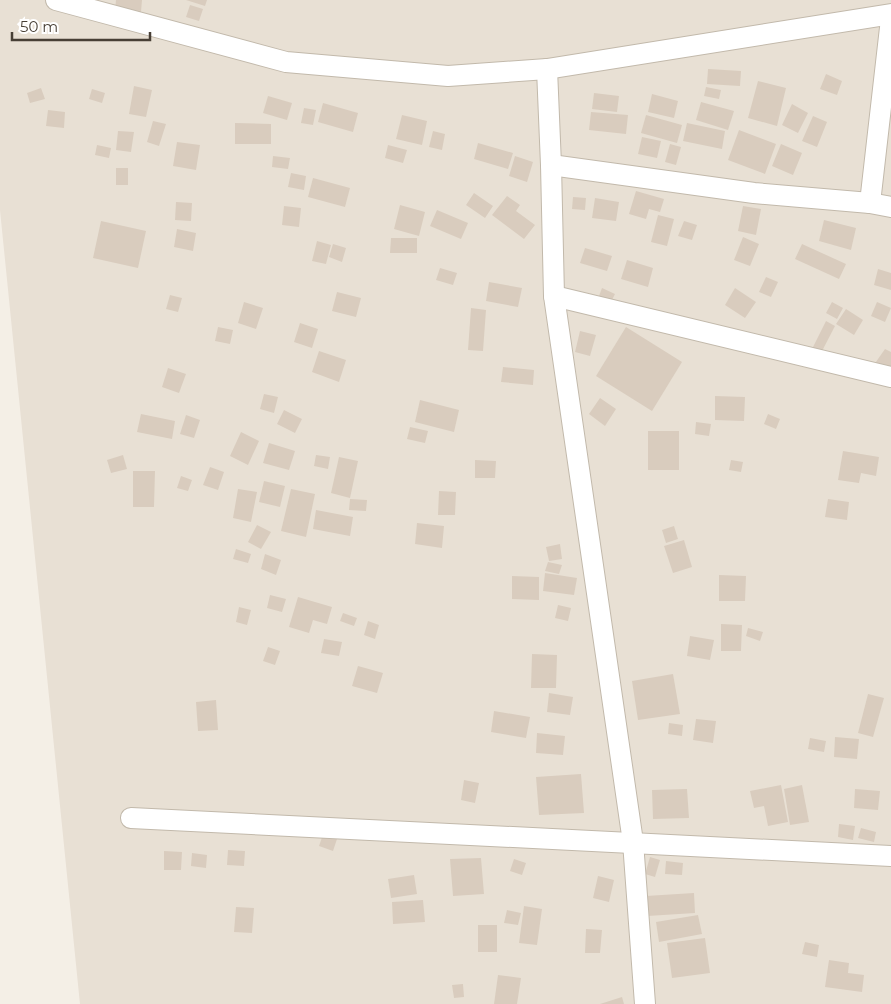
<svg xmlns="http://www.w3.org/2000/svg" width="891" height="1004" font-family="Montserrat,sans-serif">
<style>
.residential{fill:#e8e0d4}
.building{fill:#d9ccbe}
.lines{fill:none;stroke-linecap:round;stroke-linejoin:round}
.minor-casing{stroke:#c2b9ab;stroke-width:22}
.minor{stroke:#fff;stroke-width:20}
</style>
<rect width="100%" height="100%" fill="#f4efe6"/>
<!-- residential -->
<path class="residential" d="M 0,0 L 891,0 L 891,1004 L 80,1004 L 0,210 Z"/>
<!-- building -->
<g class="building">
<path d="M 116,0 L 142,0 L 141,12 L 115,10 Z"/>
<path d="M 186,0 L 207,0 L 205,6 Z"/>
<path d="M 190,5 L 203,9 L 199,21 L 186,17 Z"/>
<path d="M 708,69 L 741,71 L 740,86 L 707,84 Z"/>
<path d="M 826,74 L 842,81 L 837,95 L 820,89 Z"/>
<path d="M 758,81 L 786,88 L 777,126 L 748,118 Z"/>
<path d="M 134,86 L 152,90 L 146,117 L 129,114 Z"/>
<path d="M 706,87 L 721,90 L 719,99 L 704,96 Z"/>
<path d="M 41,88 L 45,99 L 30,103 L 27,93 Z"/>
<path d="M 92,89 L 105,93 L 102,103 L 89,99 Z"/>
<path d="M 594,93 L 619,96 L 617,112 L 592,109 Z"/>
<path d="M 652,94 L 678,101 L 674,118 L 648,112 Z"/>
<path d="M 268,96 L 292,103 L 287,120 L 263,113 Z"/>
<path d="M 701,102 L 734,111 L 728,130 L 696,120 Z"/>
<path d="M 323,103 L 358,113 L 353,132 L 318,122 Z"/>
<path d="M 792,104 L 808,113 L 798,133 L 782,125 Z"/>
<path d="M 304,108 L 316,110 L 313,125 L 301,123 Z"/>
<path d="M 48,110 L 65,112 L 64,128 L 46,126 Z"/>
<path d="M 591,112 L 628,115 L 626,134 L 589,130 Z"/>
<path d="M 402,115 L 427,121 L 422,145 L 396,139 Z"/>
<path d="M 646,115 L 682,125 L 677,143 L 641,133 Z"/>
<path d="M 813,116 L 827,122 L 817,147 L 802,141 Z"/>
<path d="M 153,121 L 166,124 L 159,146 L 147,142 Z"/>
<path d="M 235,123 L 271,124 L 271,144 L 235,144 Z"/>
<path d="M 687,123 L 725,131 L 722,149 L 683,141 Z"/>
<path d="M 739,130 L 776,144 L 765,174 L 728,160 Z"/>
<path d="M 118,131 L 134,132 L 131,152 L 116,150 Z"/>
<path d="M 433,131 L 445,134 L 442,150 L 429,147 Z"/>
<path d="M 642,137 L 661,141 L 657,158 L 638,154 Z"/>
<path d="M 177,142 L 200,145 L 196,170 L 173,166 Z"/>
<path d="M 478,143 L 513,153 L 508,169 L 474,159 Z"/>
<path d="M 670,144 L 681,147 L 676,165 L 665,162 Z"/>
<path d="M 781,144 L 802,153 L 793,175 L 772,166 Z"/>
<path d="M 97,145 L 111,148 L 109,158 L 95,155 Z"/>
<path d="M 388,145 L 407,150 L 403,163 L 385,158 Z"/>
<path d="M 273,156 L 290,158 L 288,169 L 272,167 Z"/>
<path d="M 515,156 L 533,162 L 527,182 L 509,176 Z"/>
<rect x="116" y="168" width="12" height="17"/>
<path d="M 291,173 L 306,176 L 304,190 L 288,187 Z"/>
<path d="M 313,178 L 350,188 L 345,207 L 308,197 Z"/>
<path d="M 636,191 L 664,199 L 660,212 L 649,209 L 646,219 L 629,214 Z"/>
<path d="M 474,193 L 493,206 L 485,218 L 466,205 Z"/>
<path d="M 507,196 L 520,205 L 516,211 L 535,225 L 524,239 L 492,215 Z"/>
<path d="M 573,197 L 586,198 L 585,210 L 572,209 Z"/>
<path d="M 595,198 L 619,202 L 616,221 L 592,218 Z"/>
<path d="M 176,202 L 192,203 L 191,221 L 175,220 Z"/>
<path d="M 400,205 L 425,212 L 419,236 L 394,229 Z"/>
<path d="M 284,206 L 301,208 L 299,227 L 282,225 Z"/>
<path d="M 743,206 L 761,209 L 756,235 L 738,231 Z"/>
<path d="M 437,210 L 468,223 L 461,239 L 430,226 Z"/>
<path d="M 658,215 L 674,219 L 667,246 L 651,242 Z"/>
<path d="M 824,220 L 856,228 L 851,250 L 819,241 Z"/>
<path d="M 101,221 L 146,231 L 138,268 L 93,258 Z"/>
<path d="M 684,221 L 697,225 L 692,240 L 678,236 Z"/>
<path d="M 177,229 L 196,233 L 193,251 L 174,247 Z"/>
<path d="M 743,237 L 759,244 L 750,266 L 734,260 Z"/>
<path d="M 391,238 L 417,238 L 417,253 L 390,253 Z"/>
<path d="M 317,241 L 331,245 L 326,264 L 312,261 Z"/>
<path d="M 333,244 L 346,248 L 342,262 L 329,257 Z"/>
<path d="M 802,244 L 846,264 L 839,279 L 795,259 Z"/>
<path d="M 585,248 L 612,256 L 607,271 L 580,263 Z"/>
<path d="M 627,260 L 653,268 L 648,287 L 621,279 Z"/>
<path d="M 440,268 L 457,273 L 453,285 L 436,280 Z"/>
<path d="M 878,269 L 891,273 L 891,290 L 874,285 Z"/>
<path d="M 766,277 L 778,282 L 771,297 L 759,292 Z"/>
<path d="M 489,282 L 522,288 L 518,307 L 486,301 Z"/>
<path d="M 602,288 L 615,294 L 611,302 L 599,296 Z"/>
<path d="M 735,288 L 756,302 L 745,318 L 725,305 Z"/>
<path d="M 337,292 L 361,298 L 356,317 L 332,311 Z"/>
<path d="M 170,295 L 182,298 L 178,312 L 166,309 Z"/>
<path d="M 244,302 L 263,308 L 256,329 L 238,323 Z"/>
<path d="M 832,302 L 843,308 L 837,319 L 826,313 Z"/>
<path d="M 877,302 L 891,308 L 885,322 L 871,316 Z"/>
<path d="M 471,308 L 486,310 L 483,351 L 468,350 Z"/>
<path d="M 846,309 L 863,320 L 854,335 L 836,324 Z"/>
<path d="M 826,321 L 835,326 L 820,355 L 811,351 Z"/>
<path d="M 300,323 L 318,329 L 312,348 L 294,342 Z"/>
<path d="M 218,327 L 233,330 L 230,344 L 215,341 Z"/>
<path d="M 626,327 L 682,362 L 652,411 L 596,376 Z"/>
<path d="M 580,331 L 596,335 L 590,356 L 575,352 Z"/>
<path d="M 885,349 L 891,352 L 891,367 L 871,369 Z"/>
<path d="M 319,351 L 346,360 L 339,382 L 312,372 Z"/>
<path d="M 503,367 L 534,370 L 533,385 L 501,382 Z"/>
<path d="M 168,368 L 186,374 L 179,393 L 162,387 Z"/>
<path d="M 264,394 L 278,397 L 274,413 L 260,409 Z"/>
<path d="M 715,396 L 745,397 L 744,421 L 715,420 Z"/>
<path d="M 600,398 L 616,409 L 605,426 L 589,414 Z"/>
<path d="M 420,400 L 459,410 L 454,432 L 415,422 Z"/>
<path d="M 284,410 L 302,419 L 295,433 L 277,424 Z"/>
<path d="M 141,414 L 175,421 L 172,439 L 137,432 Z"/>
<path d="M 768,414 L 780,419 L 776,429 L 764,424 Z"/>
<path d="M 186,415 L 200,420 L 194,438 L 180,434 Z"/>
<path d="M 696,422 L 711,424 L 709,436 L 695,434 Z"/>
<path d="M 410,427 L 428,431 L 425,443 L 407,439 Z"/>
<rect x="648" y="431" width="31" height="39"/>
<path d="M 241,432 L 259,441 L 248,465 L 230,456 Z"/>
<path d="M 269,443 L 295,451 L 289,470 L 263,463 Z"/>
<path d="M 843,451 L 879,457 L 876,476 L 861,473 L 859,483 L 838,480 Z"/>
<path d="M 123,455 L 127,469 L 111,473 L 107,460 Z"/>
<path d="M 316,455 L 330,457 L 328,469 L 314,466 Z"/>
<path d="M 339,457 L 358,461 L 350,498 L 331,493 Z"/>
<path d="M 475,460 L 496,461 L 495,478 L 475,478 Z"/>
<path d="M 731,460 L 743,462 L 741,472 L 729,470 Z"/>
<path d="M 210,467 L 224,472 L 218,490 L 203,485 Z"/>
<path d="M 133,471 L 155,471 L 154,507 L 133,507 Z"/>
<path d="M 181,476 L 192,480 L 188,491 L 177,488 Z"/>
<path d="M 264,481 L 285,486 L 280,507 L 259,502 Z"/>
<path d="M 238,489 L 257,492 L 251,522 L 233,518 Z"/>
<path d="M 291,489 L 315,494 L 306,537 L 281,531 Z"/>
<path d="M 439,491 L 456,492 L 455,515 L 438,515 Z"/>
<path d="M 350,499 L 367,500 L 366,511 L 349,510 Z"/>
<path d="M 828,499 L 849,502 L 847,520 L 825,517 Z"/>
<path d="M 316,510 L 353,517 L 350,536 L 313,529 Z"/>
<path d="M 417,523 L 444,526 L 442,548 L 415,544 Z"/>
<path d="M 257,525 L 271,532 L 261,549 L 248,542 Z"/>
<path d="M 674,526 L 678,539 L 666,543 L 662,530 Z"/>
<path d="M 684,540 L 692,567 L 673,573 L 664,546 Z"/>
<path d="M 560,544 L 562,559 L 549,561 L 546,547 Z"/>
<path d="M 236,549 L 251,554 L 248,563 L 233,559 Z"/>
<path d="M 265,554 L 281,560 L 276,575 L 261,569 Z"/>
<path d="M 548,562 L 562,565 L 559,574 L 545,571 Z"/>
<path d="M 545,573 L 577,578 L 574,595 L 543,591 Z"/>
<path d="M 719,575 L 746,576 L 745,601 L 719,601 Z"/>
<path d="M 512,576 L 539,577 L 539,600 L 512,599 Z"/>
<path d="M 270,595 L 286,599 L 282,612 L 267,608 Z"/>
<path d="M 298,597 L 332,607 L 327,624 L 313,620 L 309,633 L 289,627 Z"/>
<path d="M 558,605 L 571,608 L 568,621 L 555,618 Z"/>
<path d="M 239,607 L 251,610 L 247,625 L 236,622 Z"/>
<path d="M 343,613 L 357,618 L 354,626 L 340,621 Z"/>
<path d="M 368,621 L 379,625 L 375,639 L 364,635 Z"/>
<path d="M 721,624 L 742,625 L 741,651 L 721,651 Z"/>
<path d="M 748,628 L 763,632 L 760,641 L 746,636 Z"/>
<path d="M 690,636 L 714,640 L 710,660 L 687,656 Z"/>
<path d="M 324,639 L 342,642 L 339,656 L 321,653 Z"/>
<path d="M 268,647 L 280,651 L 275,665 L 263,661 Z"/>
<path d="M 532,654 L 557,655 L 556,688 L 531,688 Z"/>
<path d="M 358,666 L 383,673 L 377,693 L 352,686 Z"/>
<path d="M 673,674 L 680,714 L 638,720 L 632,681 Z"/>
<path d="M 549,693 L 573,697 L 570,715 L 547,712 Z"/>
<path d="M 868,694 L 884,698 L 873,737 L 858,733 Z"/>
<path d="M 216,700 L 218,730 L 198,731 L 196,702 Z"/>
<path d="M 494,711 L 530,717 L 526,738 L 491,732 Z"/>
<path d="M 696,719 L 716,721 L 713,743 L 693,740 Z"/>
<path d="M 669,723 L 683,725 L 682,736 L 668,734 Z"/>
<path d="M 537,733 L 565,736 L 563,755 L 536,753 Z"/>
<path d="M 835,737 L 859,739 L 857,759 L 834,757 Z"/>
<path d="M 810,738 L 826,741 L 824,752 L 808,749 Z"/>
<path d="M 581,774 L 584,813 L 539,815 L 536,777 Z"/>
<path d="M 464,780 L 479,783 L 475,803 L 461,800 Z"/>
<path d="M 781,785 L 788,822 L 768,826 L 764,806 L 754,808 L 750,791 Z"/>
<path d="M 802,785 L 809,822 L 790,825 L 784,789 Z"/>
<path d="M 687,789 L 689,818 L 653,819 L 652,790 Z"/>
<path d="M 855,789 L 880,791 L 878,810 L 854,808 Z"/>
<path d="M 328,820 L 342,824 L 333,851 L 319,846 Z"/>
<path d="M 839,824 L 855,826 L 853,840 L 838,837 Z"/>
<path d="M 861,828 L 876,832 L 874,842 L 858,838 Z"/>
<path d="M 228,850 L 245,851 L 244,866 L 227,865 Z"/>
<path d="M 164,851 L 182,852 L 181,870 L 164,870 Z"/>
<path d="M 192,853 L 207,855 L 206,868 L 191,866 Z"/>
<path d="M 650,857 L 660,860 L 655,877 L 645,874 Z"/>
<path d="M 481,858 L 484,894 L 453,896 L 450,859 Z"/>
<path d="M 514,859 L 526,863 L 522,875 L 510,871 Z"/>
<path d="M 666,861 L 683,863 L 682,875 L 665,874 Z"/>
<path d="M 414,875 L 417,894 L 391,898 L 388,879 Z"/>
<path d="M 598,876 L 614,880 L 609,902 L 593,898 Z"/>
<path d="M 694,893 L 695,913 L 647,916 L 646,896 Z"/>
<path d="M 423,900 L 425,922 L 393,924 L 392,902 Z"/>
<path d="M 524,906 L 542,909 L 537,945 L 519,943 Z"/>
<path d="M 236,907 L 254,908 L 252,933 L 234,932 Z"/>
<path d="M 507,910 L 521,913 L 518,925 L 504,923 Z"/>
<path d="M 698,915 L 702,934 L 659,942 L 656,922 Z"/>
<rect x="478" y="925" width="19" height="27"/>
<path d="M 586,929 L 602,930 L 600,953 L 585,953 Z"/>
<path d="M 705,938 L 710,973 L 672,978 L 667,943 Z"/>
<path d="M 805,942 L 819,945 L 817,957 L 802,954 Z"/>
<path d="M 829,960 L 849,963 L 848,973 L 864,975 L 862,992 L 825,987 Z"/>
<path d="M 498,975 L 521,978 L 517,1004 L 494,1004 Z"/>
<path d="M 463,984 L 464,997 L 454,998 L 452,985 Z"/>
<path d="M 622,997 L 624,1004 L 600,1004 Z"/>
</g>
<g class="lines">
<defs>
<g id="minor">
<path d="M 56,0 L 286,62 L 448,76 L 547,69 L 891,14"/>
<path d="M 547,69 L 551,165 L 554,296 L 633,842 L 645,1004"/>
<path d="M 551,165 L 754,193 L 870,203 L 891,207"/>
<path d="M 870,203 L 891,19"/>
<path d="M 554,296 L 891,377"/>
<path d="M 131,818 L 891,856"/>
</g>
</defs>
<!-- minor casing -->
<use href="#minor" class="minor-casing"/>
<!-- minor -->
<use href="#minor" class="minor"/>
</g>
<!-- scale -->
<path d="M12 32v8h138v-8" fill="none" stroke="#473f35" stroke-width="2.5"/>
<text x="20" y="32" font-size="15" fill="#473f35" stroke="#ffffff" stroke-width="4" paint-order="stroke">50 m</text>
</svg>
